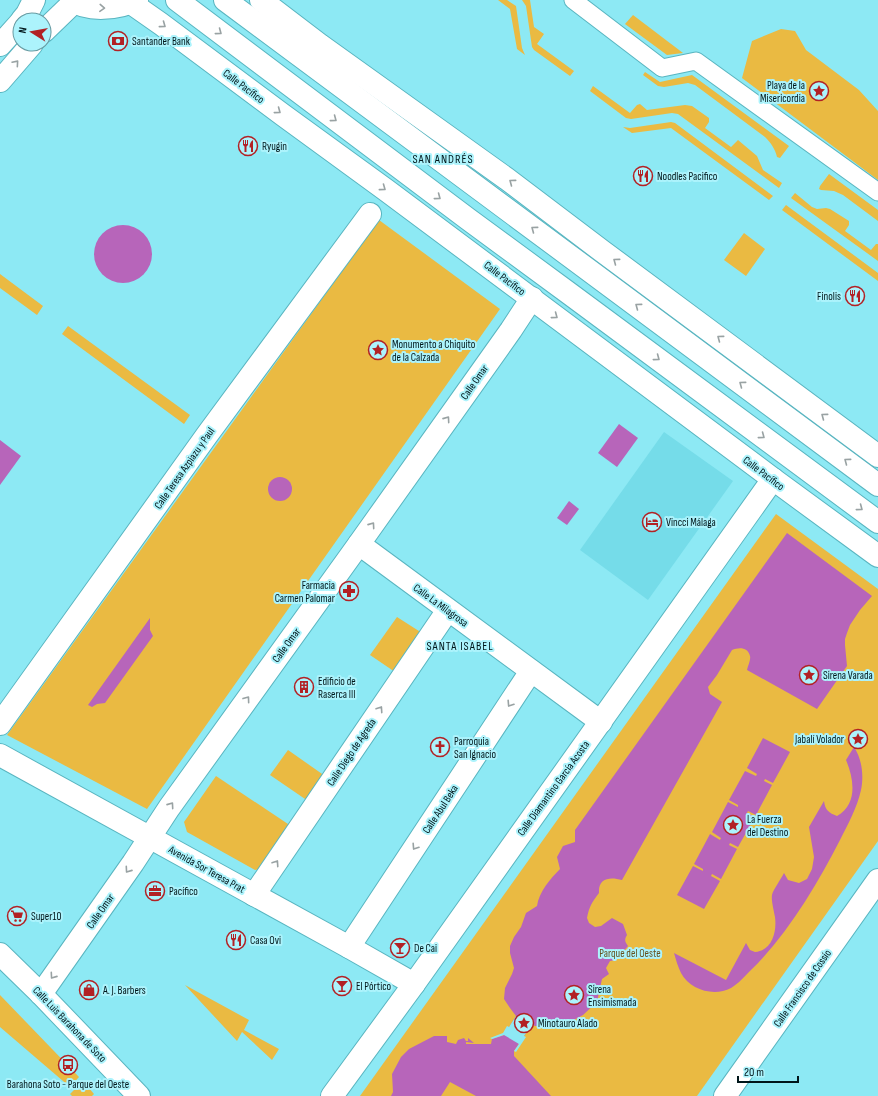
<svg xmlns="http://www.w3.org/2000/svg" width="878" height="1096" font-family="'Sofia Sans Condensed',sans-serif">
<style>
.built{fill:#75dce9}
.green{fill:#eaba42}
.water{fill:#b765ba}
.pier{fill:#8de9f4}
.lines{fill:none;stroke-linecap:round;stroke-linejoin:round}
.pedestrian-casing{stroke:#59b5c0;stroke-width:19}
.minor-casing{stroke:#59b5c0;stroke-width:24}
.secondary-casing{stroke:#59b5c0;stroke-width:24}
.primary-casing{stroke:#59b5c0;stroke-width:24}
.pedestrian{stroke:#fff;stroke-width:17}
.minor{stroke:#fff;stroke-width:22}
.secondary{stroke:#fff;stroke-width:22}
.primary{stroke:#fff;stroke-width:22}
.oneway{stroke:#99a2a3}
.labels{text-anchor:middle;stroke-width:4;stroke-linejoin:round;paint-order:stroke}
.poi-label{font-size:11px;fill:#00161a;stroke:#acf3fc;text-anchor:start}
.street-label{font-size:11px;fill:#00161a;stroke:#acf3fc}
.park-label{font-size:11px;fill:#66511f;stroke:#acf3fc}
.neighbourhood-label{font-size:12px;letter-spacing:1px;fill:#00161a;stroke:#acf3fc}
</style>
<rect width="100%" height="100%" fill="#8de9f4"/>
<!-- built -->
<path class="built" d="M 664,432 L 733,481 L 648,600 L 580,550 Z"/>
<!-- green -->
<g class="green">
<path d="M 498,0 L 507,0 L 516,6 L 522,48 L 525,55 L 517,49 L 510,9 Z"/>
<path d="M 522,0 L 530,0 L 534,27 L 544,34 L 537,44 L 574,71 L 570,76 L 534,50 L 532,47 L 526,6 Z"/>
<path d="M 633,15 L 683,53 L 667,55 L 625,24 Z"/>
<path d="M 781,29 L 795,31 L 806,50 L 859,90 L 878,111 L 878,180 L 742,78 L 752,41 Z"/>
<path d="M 645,72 L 660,82 L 692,75 L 789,146 L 780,158 L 777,157 C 775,149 771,143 765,137 L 695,85 L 688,83 L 664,87 L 658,86 L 643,75 Z"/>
<path d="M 593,86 L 630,113 L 637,105 L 640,104 L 647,110 L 685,105 L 692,106 L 709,118 L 709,122 L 705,128 L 731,147 L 738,140 L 757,156 L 763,170 L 782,183 L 779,188 L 678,114 L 672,113 L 631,119 L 626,118 L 590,91 Z"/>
<path d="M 671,122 L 675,123 L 773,196 L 769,200 L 671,128 L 632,133 L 623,127 L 630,128 Z"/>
<path d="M 829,174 L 878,210 L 878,221 L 843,195 L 834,191 L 821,190 L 819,189 L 820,186 Z"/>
<path d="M 795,193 L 812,207 L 817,209 L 826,208 L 830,209 L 849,221 L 849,225 L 845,231 L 871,250 L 876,244 L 878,244 L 878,261 L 791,198 Z"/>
<path d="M 786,205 L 878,273 L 878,281 L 782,210 Z"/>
<path d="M 379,220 L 500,309 L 147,809 L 7,735 Z"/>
<path d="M 744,233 L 765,249 L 746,276 L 724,260 Z"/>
<path d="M 0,274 L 43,306 L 37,315 L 0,288 Z"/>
<path d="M 68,326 L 190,415 L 184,424 L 62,334 Z"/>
<path d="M 776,514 L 878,589 L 878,841 L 697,1096 L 360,1096 Z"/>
<path d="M 397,617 L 422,633 L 395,672 L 370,655 Z"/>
<path d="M 288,750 L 325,776 L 308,801 L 270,775 Z"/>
<path d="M 216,776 L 291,826 L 264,868 L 255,870 L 187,832 L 184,822 Z"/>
<path d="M 185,985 L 249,1020 L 244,1030 L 279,1049 L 272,1060 L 242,1032 L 237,1041 Z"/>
<path d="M 0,995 L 79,1077 L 70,1087 L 0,1027 Z"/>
<path d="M 83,1081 L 94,1094 L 92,1096 L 72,1096 L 70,1094 Z"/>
</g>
<!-- water -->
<g class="water">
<circle cx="123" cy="254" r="29"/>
<path d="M 619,424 L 638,438 L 617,467 L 598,453 Z"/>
<path d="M 0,440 L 21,456 L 0,485 Z"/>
<circle cx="280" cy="489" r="12"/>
<path d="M 569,501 L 579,509 L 567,525 L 557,518 Z"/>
<path d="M 787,533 L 872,596 L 860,610 L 850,625 L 847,633 L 845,639 L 845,645 L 847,666 L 817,709 L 747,670 C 748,665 751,660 750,656 C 748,647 739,647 732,650 L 717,675 L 708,687 L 710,694 L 722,702 L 622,880 C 611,877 598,877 599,893 C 592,902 589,907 587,918 L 589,923 L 595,927 L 601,926 L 612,918 L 623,924 L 627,935 C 624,940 625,942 628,946 L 616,960 L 610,961 L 606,968 L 609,974 L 602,979 L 597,1002 L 583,1015 L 570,1022 L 569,1021 L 549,1027 L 544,1027 L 542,1026 L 535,1026 L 532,1024 L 514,1051 L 514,1056 L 551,1096 L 476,1096 L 450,1082 L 441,1096 L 391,1096 L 393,1092 L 392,1074 L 401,1057 L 409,1049 L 434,1036 L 447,1036 L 447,1042 L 456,1044 L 458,1040 L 464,1038 L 466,1041 L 468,1041 L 468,1038 L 474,1043 L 466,1042 L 466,1044 L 491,1044 L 492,1039 L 504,1035 L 516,1016 L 510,1008 L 504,999 L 505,988 L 512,974 L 514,968 L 510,953 L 510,946 L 514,937 L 521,927 L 526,913 L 537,906 C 539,892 550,879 560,869 L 557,857 L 563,846 L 575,842 L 575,830 Z"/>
<path d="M 150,618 L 150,630 L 153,636 L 105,703 L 97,704 L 92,707 L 88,705 Z"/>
<path d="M 763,738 L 790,752 L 773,783 L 765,779 L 764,781 L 772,785 L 756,815 L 748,811 L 747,813 L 755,817 L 738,847 L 730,843 L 729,845 L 737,849 L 721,879 L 712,874 L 711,876 L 720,881 L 704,909 L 677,895 L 693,866 L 703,871 L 703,869 L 694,864 L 710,834 L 720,840 L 721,838 L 712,832 L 728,802 L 738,807 L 738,805 L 729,800 L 745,771 L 756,776 L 757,774 L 747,768 Z"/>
<path d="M 854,747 C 862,759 864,776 861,790 C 857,808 848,824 840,840 C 817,885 787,935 751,970 C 745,976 738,984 731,988 C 714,997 690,990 681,973 C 678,967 676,960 674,953 L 726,980 L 746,943 L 750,950 L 755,952 C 772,951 777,932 775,917 C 774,911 771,900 772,895 C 773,890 781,879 784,873 L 788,880 L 799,883 L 807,879 L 812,869 L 814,857 L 809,827 L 824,801 C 825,810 829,813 837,816 C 858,804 854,779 846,760 Z"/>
</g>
<!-- pier -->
<path class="pier" d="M 516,1016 L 532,1024 L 524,1036 L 526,1037 L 516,1052 L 514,1051 L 519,1044 L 504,1035 L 492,1039 L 490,1038 L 503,1033 L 507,1026 L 509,1027 Z"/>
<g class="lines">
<defs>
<path id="pedestrian" d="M 573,0 L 662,68 L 696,61 L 878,192"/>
<g id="minor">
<path d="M 359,544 L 601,722"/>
<path d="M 0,724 L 207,435 L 370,214"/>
<path d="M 0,755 L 349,947 L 414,984"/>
<path d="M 254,895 L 448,610"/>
<path d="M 349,947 L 531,671"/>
<path d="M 41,994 L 133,863 L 169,808 L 359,544 L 511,330 L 532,298"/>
<path d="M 332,1096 L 414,984 L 773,479"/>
<path d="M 725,1096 L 878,880"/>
</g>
<g id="secondary">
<path d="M 22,20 L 27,14 L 34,0"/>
<path d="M 44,31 L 74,2"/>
<path d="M 0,45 L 20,23"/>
<path d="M 0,81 L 32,44"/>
<path d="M 0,954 L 41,994 L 139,1096"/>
</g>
<g id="primary">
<path d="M 71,0 C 88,12 119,9 137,0"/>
<path d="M 177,0 L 468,219 L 570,294 L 878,522"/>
<path d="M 225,0 L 878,485"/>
<path d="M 261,0 L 320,45 L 507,179 L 602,251 L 878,456"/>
<path d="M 131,3 L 161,24 L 283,115 L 386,190 L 773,479 L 878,556"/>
</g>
</defs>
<!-- pedestrian casing -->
<use href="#pedestrian" class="pedestrian-casing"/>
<!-- minor casing -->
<use href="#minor" class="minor-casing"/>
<!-- secondary casing -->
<use href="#secondary" class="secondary-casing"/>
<!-- primary casing -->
<use href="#primary" class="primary-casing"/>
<!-- pedestrian -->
<use href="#pedestrian" class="pedestrian"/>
<!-- minor -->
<use href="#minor" class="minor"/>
<!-- secondary -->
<use href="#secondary" class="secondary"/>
<!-- primary -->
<use href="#primary" class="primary"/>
</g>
<!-- one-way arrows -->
<defs><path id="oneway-chevron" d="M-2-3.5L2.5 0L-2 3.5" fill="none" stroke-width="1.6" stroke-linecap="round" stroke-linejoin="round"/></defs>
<g class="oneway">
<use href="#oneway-chevron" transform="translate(102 8) rotate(3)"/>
<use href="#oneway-chevron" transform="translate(163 25) rotate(36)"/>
<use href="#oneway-chevron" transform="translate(219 32) rotate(37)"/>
<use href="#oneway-chevron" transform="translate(16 63) rotate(-49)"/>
<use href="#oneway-chevron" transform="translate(278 111) rotate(37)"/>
<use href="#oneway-chevron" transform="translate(334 119) rotate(37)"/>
<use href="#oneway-chevron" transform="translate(512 182) rotate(-143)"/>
<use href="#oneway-chevron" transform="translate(383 188) rotate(36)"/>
<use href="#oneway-chevron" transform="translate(438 197) rotate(37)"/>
<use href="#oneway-chevron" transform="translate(534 229) rotate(-143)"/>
<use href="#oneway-chevron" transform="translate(616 261) rotate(-143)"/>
<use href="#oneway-chevron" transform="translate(638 306) rotate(-143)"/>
<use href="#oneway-chevron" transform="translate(555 316) rotate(37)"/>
<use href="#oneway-chevron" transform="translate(720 338) rotate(-143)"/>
<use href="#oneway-chevron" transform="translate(657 358) rotate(37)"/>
<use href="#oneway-chevron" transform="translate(742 384) rotate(-143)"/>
<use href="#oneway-chevron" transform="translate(824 416) rotate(-143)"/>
<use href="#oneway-chevron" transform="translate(447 419) rotate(-55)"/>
<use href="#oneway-chevron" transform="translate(762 436) rotate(37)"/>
<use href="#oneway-chevron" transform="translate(847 461) rotate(-143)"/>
<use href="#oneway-chevron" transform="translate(860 508) rotate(37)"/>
<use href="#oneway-chevron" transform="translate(372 525) rotate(-55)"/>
<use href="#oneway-chevron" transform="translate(247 699) rotate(-54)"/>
<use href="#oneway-chevron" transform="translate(510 704) rotate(123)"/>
<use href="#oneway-chevron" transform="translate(380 709) rotate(-56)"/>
<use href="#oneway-chevron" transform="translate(171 805) rotate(-55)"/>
<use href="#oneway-chevron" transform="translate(415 847) rotate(123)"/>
<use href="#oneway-chevron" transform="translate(276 863) rotate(-56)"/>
<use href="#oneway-chevron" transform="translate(128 870) rotate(125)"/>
<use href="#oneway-chevron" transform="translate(53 976) rotate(125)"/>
</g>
<!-- icons -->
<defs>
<symbol id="bank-ring" viewBox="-11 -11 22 22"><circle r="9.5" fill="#acf3fc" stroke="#b22124" stroke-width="1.5"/><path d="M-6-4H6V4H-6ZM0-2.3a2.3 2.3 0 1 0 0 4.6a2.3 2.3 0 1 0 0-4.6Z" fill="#b22124"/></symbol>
<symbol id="sight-ring" viewBox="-11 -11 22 22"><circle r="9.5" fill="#acf3fc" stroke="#b22124" stroke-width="1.5"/><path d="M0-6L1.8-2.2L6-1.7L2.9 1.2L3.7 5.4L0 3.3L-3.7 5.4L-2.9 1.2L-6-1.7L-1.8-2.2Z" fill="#b22124"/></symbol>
<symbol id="restaurant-ring" viewBox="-11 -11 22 22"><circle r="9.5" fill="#acf3fc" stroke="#b22124" stroke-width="1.5"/><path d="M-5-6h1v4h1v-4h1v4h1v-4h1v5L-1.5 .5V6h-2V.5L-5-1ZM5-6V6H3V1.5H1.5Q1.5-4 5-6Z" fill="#b22124"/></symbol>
<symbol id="hotel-ring" viewBox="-11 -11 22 22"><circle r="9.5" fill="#acf3fc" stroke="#b22124" stroke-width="1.5"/><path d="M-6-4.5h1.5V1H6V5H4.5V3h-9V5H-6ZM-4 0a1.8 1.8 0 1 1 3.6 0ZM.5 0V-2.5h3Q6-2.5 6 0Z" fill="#b22124"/></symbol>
<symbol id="pharmacy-ring" viewBox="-11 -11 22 22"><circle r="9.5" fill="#acf3fc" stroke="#b22124" stroke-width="1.5"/><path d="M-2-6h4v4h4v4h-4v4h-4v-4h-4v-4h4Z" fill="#b22124"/></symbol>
<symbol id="building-ring" viewBox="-11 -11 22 22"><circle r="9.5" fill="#acf3fc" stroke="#b22124" stroke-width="1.5"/><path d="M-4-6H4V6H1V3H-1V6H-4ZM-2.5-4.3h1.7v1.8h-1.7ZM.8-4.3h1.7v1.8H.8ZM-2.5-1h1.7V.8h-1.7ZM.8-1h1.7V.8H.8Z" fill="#b22124"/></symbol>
<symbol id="church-ring" viewBox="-11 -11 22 22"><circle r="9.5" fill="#acf3fc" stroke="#b22124" stroke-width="1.5"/><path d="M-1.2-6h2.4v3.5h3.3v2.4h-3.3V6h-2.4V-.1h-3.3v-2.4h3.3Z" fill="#b22124"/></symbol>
<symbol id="office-ring" viewBox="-11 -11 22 22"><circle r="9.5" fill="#acf3fc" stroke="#b22124" stroke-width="1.5"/><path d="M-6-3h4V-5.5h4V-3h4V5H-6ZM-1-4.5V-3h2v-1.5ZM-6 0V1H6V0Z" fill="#b22124"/></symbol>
<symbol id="supermarket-ring" viewBox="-11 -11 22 22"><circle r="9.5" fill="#acf3fc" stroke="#b22124" stroke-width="1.5"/><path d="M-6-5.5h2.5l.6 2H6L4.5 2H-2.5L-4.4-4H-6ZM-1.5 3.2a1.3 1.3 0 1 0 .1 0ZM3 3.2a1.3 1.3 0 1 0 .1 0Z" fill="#b22124"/></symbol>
<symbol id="bar-ring" viewBox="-11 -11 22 22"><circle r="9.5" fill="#acf3fc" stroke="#b22124" stroke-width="1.5"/><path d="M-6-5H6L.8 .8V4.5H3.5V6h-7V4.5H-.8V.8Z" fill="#b22124"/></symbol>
<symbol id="shop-ring" viewBox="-11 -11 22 22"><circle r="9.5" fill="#acf3fc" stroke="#b22124" stroke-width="1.5"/><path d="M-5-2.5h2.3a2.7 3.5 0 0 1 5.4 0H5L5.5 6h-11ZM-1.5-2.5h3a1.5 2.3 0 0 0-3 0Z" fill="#b22124"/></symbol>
<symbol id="bus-ring" viewBox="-11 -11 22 22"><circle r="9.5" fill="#acf3fc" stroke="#b22124" stroke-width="1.5"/><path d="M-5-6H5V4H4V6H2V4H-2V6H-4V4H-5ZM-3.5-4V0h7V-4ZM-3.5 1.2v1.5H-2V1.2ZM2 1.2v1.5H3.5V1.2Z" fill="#b22124"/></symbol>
</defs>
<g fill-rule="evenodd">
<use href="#bank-ring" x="107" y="30" width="22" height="22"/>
<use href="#sight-ring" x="808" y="80" width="22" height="22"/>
<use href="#restaurant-ring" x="237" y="135" width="22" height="22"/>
<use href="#restaurant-ring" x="632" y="165" width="22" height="22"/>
<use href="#restaurant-ring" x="844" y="285" width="22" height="22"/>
<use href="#sight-ring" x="367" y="339" width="22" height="22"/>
<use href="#hotel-ring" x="641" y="511" width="22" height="22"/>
<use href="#pharmacy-ring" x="338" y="580" width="22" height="22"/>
<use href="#sight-ring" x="798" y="664" width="22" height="22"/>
<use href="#building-ring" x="293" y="676" width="22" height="22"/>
<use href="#sight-ring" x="847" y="728" width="22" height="22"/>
<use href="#church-ring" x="429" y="736" width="22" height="22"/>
<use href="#sight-ring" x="722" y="814" width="22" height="22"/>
<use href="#office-ring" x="144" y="880" width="22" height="22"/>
<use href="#supermarket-ring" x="6" y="905" width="22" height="22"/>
<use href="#restaurant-ring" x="225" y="929" width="22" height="22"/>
<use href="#bar-ring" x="389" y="937" width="22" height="22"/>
<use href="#bar-ring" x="331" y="975" width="22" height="22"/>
<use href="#shop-ring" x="78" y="979" width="22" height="22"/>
<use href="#sight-ring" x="563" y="984" width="22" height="22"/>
<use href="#sight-ring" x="513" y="1012" width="22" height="22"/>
<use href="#bus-ring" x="57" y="1054" width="22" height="22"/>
</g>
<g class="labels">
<!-- poi labels -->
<g class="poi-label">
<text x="132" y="45">Santander Bank</text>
<text x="805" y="89" text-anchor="end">Playa de la<tspan x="805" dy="13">Misericordia</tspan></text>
<text x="262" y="150">Ryugin</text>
<text x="657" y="180">Noodles Pacifico</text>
<text x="841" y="300" text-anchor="end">Finolis</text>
<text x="392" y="348">Monumento a Chiquito<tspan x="392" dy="13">de la Calzada</tspan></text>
<text x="666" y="526">Vincci Málaga</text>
<text x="335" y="589" text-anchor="end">Farmacia<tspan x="335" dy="13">Carmen Palomar</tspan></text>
<text x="823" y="679">Sirena Varada</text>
<text x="318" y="685">Edificio de<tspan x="318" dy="13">Raserca III</tspan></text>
<text x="844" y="743" text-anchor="end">Jabalí Volador</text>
<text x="454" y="745">Parroquia<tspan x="454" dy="13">San Ignacio</tspan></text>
<text x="747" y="823">La Fuerza<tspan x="747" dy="13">del Destino</tspan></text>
<text x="169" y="895">Pacífico</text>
<text x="31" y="920">Super10</text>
<text x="250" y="944">Casa Ovi</text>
<text x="414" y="952">De Cai</text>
<text x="356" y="990">El Pórtico</text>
<text x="588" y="993">Sirena<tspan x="588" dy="13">Ensimismada</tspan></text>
<text x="103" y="994">A. J. Barbers</text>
<text x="538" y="1027">Minotauro Alado</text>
<text x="68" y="1088" text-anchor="middle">Barahona Soto - Parque del Oeste</text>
</g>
<!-- street labels -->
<g class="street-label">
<text transform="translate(244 86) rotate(37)" y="4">Calle Pacífico</text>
<text transform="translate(505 278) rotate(37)" y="4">Calle Pacífico</text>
<text transform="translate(474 382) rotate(-55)" y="4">Calle Omar</text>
<text transform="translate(184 468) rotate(-55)" y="4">Calle Teresa Azpiazu y Paul</text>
<text transform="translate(764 473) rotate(37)" y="4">Calle Pacífico</text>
<text transform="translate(441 605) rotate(36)" y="4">Calle La Milagrosa</text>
<text transform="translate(286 645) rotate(-54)" y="4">Calle Omar</text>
<text transform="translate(351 752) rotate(-56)" y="4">Calle Diego de Agreda</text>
<text transform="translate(553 788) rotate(-54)" y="4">Calle Diamantino García Acosta</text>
<text transform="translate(440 809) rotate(-57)" y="4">Calle Abul Beka</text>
<text transform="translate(207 869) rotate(29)" y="4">Avenida Sor Teresa Prat</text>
<text transform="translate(100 911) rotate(-55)" y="4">Calle Omar</text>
<text transform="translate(802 988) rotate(-55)" y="4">Calle Francisco de Cossío</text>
<text transform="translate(70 1024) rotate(46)" y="4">Calle Luis Barahona de Soto</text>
</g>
<!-- park labels -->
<g class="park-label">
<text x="630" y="957">Parque del Oeste</text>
</g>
<!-- neighbourhood labels -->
<g class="neighbourhood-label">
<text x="443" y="163">SAN ANDRÉS</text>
<text x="460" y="650">SANTA ISABEL</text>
</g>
</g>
<!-- north arrow -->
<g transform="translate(32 32) rotate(281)"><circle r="19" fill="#acf3fc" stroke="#679ba2"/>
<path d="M0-3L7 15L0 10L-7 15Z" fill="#b22124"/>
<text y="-6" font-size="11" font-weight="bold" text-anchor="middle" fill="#00161a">N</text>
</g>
<!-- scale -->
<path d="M738 1076v6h60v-6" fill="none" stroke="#00161a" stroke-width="2"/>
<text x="744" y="1076" font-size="12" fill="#00161a" stroke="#acf3fc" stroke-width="3" paint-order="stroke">20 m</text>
</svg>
